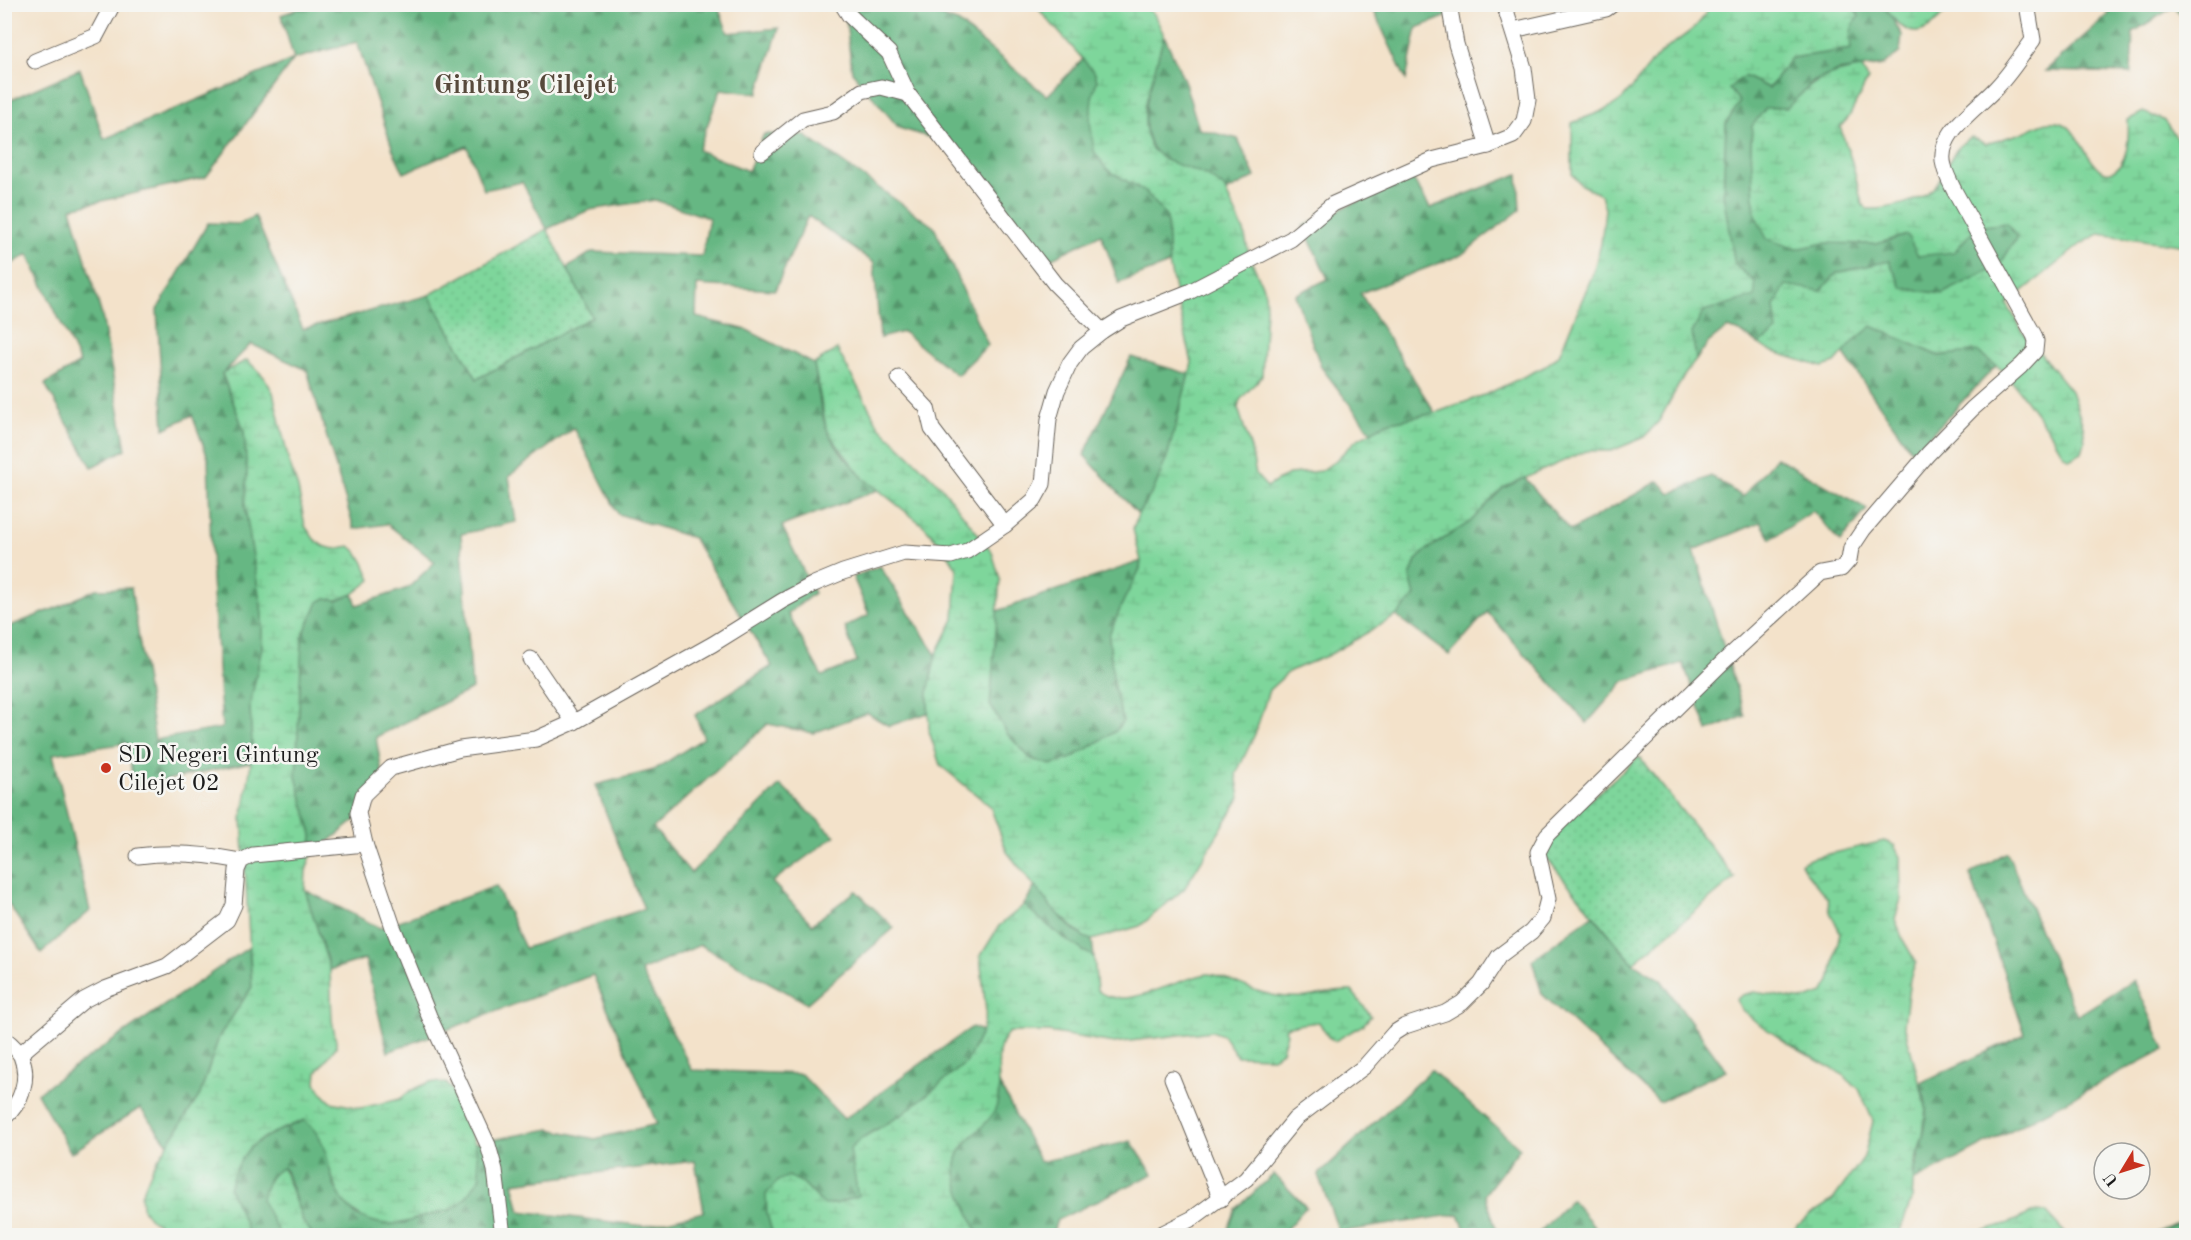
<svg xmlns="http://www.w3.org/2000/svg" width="2191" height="1240" font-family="'Old Standard TT',serif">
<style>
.grass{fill:url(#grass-dots);stroke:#4d795c;stroke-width:1.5}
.forest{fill:url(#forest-firs);stroke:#416a50;stroke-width:1.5;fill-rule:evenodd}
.wetland{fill:url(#wetland-marsh);stroke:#4d795c;stroke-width:1.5}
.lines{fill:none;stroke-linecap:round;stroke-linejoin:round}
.minor-casing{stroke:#676159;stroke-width:17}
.minor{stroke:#fff;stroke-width:15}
.poi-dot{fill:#c8321e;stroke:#f6f6f2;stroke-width:2}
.labels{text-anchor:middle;stroke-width:5;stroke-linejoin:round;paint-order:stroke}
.poi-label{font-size:24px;fill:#1c1c1c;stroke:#f6f6f2;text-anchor:start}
.quarter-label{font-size:27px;font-weight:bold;fill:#57493b;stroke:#f6f6f2}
</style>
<defs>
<pattern id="grass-dots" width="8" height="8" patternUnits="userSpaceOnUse" patternTransform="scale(1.5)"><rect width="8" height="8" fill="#7ed69b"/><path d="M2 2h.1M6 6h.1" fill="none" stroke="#6cb785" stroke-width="1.8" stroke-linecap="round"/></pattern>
<pattern id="forest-firs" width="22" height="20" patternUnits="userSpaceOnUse" patternTransform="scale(1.5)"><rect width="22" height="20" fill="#66b783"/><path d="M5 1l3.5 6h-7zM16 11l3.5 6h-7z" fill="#53946a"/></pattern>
<pattern id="wetland-marsh" width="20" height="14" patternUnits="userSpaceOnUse" patternTransform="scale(1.5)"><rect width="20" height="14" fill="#7ed69b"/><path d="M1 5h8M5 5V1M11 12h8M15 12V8" fill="none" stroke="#6cb785"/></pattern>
</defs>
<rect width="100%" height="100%" fill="#f6f6f2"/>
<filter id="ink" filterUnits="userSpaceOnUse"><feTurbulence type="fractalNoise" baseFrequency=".0167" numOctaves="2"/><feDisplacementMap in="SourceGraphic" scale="12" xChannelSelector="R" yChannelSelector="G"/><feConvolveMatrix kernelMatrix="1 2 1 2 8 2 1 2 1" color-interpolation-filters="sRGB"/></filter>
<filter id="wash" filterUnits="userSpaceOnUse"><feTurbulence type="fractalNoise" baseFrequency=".008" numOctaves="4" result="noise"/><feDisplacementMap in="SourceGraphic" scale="24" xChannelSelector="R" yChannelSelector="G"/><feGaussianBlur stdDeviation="1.35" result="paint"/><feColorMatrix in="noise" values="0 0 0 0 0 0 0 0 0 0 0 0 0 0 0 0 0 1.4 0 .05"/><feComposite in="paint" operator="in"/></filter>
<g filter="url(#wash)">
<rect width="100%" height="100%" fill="#f3e2ca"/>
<!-- grass -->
<g class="grass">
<path d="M 547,229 L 592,317 L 477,379 L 429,295 Z"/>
<path d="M 1639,757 L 1735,878 L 1633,963 L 1545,856 L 1545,839 Z"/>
</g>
<!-- forest -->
<g class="forest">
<path d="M 717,4 L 728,33 L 779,28 L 758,94 L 721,89 L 698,150 L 748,171 L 764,134 L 804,135 L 934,227 L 988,345 L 957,375 L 903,332 L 880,338 L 874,263 L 808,216 L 775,290 L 697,285 L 696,317 L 747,330 L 814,364 C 818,385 819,409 827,429 C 835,450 861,476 878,490 L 782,526 L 814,593 L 788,614 L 822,676 L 857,662 L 845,627 L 869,615 L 853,577 L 880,566 L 936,655 L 928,693 L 928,713 L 889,726 L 867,713 L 813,733 L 768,724 L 653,828 L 691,873 L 780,785 L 835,836 L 772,882 L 812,924 L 856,891 L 894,928 L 807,1003 L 700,945 L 641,971 L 692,1070 L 801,1074 L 844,1119 L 972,1027 L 982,1031 L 967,1062 L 902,1115 L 862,1138 L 859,1196 L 836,1204 L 824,1205 L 803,1183 L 767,1214 L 773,1235 L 313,1235 L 303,1222 L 286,1171 L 283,1168 L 280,1235 L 247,1236 L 246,1226 L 229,1188 C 232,1176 240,1158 249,1149 C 262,1135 287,1128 305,1120 L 312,1126 L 325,1146 L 334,1185 L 343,1201 L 357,1216 L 404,1223 L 428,1214 L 450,1210 L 480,1177 L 475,1143 L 550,1129 L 595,1139 L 657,1124 L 593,975 L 388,1052 L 365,959 L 330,970 L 305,890 L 380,928 L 496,886 L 525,948 L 644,909 L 595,785 L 654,770 L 704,738 L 695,715 L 772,666 L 693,538 L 618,514 L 574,428 L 509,476 L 516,522 L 461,534 L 472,689 L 376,737 L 382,773 L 358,818 L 311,856 L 312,835 L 296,777 L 302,637 L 318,602 L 326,598 L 337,600 L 353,594 L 357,605 L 408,588 L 435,562 L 387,524 L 354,529 L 307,370 L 251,344 L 222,374 L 244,430 L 247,473 L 245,506 L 262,613 L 262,647 L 250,706 L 252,743 L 251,762 L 134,787 L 127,743 L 53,754 L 90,911 L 41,953 L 5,899 L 5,628 L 61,606 L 96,589 L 131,588 L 155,740 L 222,728 L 212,579 L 208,458 L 192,415 L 164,429 L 157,310 L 208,223 L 239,224 L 255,216 L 303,329 L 429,295 L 477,379 L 592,317 L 567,268 L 592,252 L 702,256 L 709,218 L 655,200 L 589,210 L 547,229 L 522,182 L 484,190 L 467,146 L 404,173 L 393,150 L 357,42 L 294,59 L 206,177 L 71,208 L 102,316 L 126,449 L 92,467 L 45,384 L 80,363 L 28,254 L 5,268 L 5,102 L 80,69 L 104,139 L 294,59 L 281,15 L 309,5 ZM 695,1161 L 704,1212 L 645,1226 L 520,1211 L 513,1183 Z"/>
<path d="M 844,5 L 913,5 L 959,23 L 1047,96 L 1083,59 L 1095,73 L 1097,80 L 1092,98 L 1106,169 L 1146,192 L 1167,217 L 1169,264 L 1119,283 L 1101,234 L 1042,263 L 992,188 L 945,142 L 899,128 L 852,72 Z"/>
<path d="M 1371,5 L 1448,5 L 1450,15 L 1417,28 L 1406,80 Z"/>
<path d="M 1852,5 L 1884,5 L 1902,35 L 1900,52 L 1884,65 L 1838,71 L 1813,82 L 1787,109 L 1752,126 L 1751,149 L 1755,214 L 1796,249 L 1824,243 L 1876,244 L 1907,235 L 2008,223 L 2017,237 L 2000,265 L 1942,294 L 1902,288 L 1889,261 L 1837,273 L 1821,291 L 1774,306 L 1777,331 L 1759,344 L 1738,331 L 1727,328 L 1708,343 L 1696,360 L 1692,333 L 1704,311 L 1755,282 L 1735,265 L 1723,194 L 1726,123 L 1739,103 L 1729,88 L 1744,76 L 1769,88 L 1791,58 L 1850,49 C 1849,36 1850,25 1859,16 Z"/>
<path d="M 2101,5 L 2186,5 L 2186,26 L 2175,6 L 2133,32 L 2131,73 L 2045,71 L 2109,14 Z"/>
<path d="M 1164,35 L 1184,80 L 1199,129 L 1238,139 L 1255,177 L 1226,192 C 1220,181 1204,175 1192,170 C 1184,167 1173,165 1166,161 C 1126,138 1155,69 1164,35 Z"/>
<path d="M 1518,174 L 1520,210 L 1461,255 L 1360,293 L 1435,413 L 1387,423 L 1371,432 L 1321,367 L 1295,295 L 1328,279 L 1303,226 L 1412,177 L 1430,208 Z"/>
<path d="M 1872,326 L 1939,356 L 1977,351 L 1996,366 L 1913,453 L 1843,353 L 1856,339 Z"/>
<path d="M 1131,357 L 1189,374 L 1168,454 L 1154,490 L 1138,514 L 1084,455 Z"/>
<path d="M 1776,457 L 1867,509 L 1840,542 L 1813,511 L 1771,539 L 1761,522 L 1694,550 L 1745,716 L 1708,731 L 1683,663 L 1624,681 L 1587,723 L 1487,612 L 1449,655 L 1396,616 L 1415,596 L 1410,577 L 1416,560 L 1429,548 L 1470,522 L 1503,488 L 1525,478 L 1570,531 L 1659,481 L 1670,494 L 1711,476 L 1743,497 Z"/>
<path d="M 1141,561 L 1140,569 L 1124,600 L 1109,635 L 1114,687 L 1123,721 L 1116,731 L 1072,758 L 1051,765 L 1031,759 L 1008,735 L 990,705 L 997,611 Z"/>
<path d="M 2007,852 L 2077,1016 L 2134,980 L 2165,1049 L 1913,1182 C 1916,1157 1928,1131 1926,1107 C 1926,1099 1922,1091 1920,1083 L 2025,1034 L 1970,874 Z"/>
<path d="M 1035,886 C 1048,903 1071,934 1092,940 L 1094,957 C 1068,943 1046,925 1024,905 Z"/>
<path d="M 1593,915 L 1633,963 L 1661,980 L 1726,1070 L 1659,1102 L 1542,994 L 1532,960 Z"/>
<path d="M 249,947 L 252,987 L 219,1037 L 200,1095 L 168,1144 L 140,1108 L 71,1153 L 37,1093 Z"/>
<path d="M 1431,1070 L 1520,1148 L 1485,1194 L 1498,1235 L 1467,1235 L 1459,1214 L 1339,1232 L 1318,1175 Z"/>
<path d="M 998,1081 L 1040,1162 L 1131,1141 L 1153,1174 L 1057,1220 L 1052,1235 L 978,1235 C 971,1213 954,1189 956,1165 C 957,1142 984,1130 993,1112 C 999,1103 999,1091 998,1081 Z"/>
<path d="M 1274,1174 L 1306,1207 L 1281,1235 L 1226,1235 L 1236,1209 Z"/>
<path d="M 1571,1199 L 1602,1235 L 1537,1235 Z"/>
<path d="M 2186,1219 L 2186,1235 L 2149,1235 Z"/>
<path d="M 202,1226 L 222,1235 L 174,1236 L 174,1235 Z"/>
</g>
<!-- wetland -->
<g class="wetland">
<path d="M 1035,5 L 1142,5 L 1154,14 L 1164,35 L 1145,106 L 1145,126 L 1148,140 L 1152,149 L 1165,160 L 1206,175 L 1224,188 L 1244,231 L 1249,255 L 1265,292 L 1266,309 L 1262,376 L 1240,400 L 1238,408 L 1251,449 L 1256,475 L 1267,487 L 1289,474 L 1321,471 L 1335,461 L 1356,440 L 1387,423 L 1435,413 L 1487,394 L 1544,367 L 1559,355 L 1592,276 L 1601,244 L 1605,209 L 1601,195 L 1581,185 L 1572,174 L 1572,123 C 1588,116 1608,111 1622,99 C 1635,86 1645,69 1658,56 C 1676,38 1701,31 1709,5 L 1852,5 L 1859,16 C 1850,25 1849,36 1851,49 L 1791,58 L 1769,88 L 1744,76 L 1729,88 L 1740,102 L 1726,123 L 1723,194 L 1735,265 L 1755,282 L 1755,296 L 1704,311 L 1692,333 L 1696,360 L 1683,377 L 1659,421 L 1643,438 L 1611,451 L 1586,451 L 1503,488 L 1470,522 L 1429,548 L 1416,560 L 1410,577 L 1415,596 L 1396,616 L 1329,655 L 1290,671 L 1269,690 L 1255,734 L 1236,774 L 1240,798 L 1184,889 L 1140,926 L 1092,940 L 1084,937 L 1052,908 L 1007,852 L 990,806 L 940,765 L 929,731 L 928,693 L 936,655 L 954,619 L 957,569 L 946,551 L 924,526 L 862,477 L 831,437 L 826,427 L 814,364 L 837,349 L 879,426 L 940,485 L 992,552 L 1000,579 L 990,705 L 1008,735 L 1031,759 L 1051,765 L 1072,758 L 1116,731 L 1123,721 L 1114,687 L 1109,635 L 1124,600 L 1140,569 L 1141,561 L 1133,529 L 1138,514 L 1154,490 L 1168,454 L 1192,363 L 1169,264 L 1167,217 L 1146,192 L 1106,169 L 1094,151 L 1090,121 L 1092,98 L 1097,80 L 1095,73 Z"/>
<path d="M 1884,5 L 1950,5 C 1926,39 1907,43 1884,5 Z"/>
<path d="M 1862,68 L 1868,79 L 1849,117 L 1840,127 L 1852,162 L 1862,204 L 1867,209 C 1887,210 1924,201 1936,185 C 1949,168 1951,147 1972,137 L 1986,144 C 1998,140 2010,137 2021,133 C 2036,128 2045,117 2064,124 C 2081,130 2097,194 2120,165 C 2128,154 2129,134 2128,120 L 2143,112 L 2163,120 L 2173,132 L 2186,156 L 2186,246 L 2099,234 L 2081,244 L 2007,304 L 2023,332 L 2071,391 L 2083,426 L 2085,442 L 2082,452 L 2069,459 L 2063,454 L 2053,437 L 2006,373 L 1977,351 L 1939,356 L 1872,326 L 1856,339 L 1835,363 L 1822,367 L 1768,350 L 1759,344 L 1777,331 L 1774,306 L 1786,285 L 1821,291 L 1837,273 L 1889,261 L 1902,288 L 1942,294 L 2000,265 L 2017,237 L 2007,223 L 1976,227 L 1954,252 L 1918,256 L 1907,235 L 1876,244 L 1824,243 L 1796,249 L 1767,239 L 1755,214 L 1751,149 L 1752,126 L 1766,108 L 1787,108 C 1815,80 1821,74 1862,68 Z"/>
<path d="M 247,360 L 264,377 L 273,392 L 289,462 L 298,488 L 305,526 L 314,539 L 323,546 L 334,549 L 350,546 C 362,555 366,567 371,580 L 353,594 L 337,600 L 326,598 L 318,602 L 302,637 L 296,777 L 312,835 L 311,856 L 306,871 L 305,890 L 330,970 L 332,1020 L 336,1041 L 336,1047 L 317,1072 L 316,1082 L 321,1092 L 331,1102 L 361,1108 L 400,1099 L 410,1091 L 430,1082 L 446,1083 L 452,1090 L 475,1143 L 480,1177 C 472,1189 463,1205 449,1210 C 439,1214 428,1214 418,1218 C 384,1232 349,1221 335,1185 C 325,1160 328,1139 304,1120 C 287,1128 262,1135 249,1149 C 240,1159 232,1176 229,1188 L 246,1226 L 247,1235 L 222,1235 L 202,1226 L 174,1235 L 149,1218 L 142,1207 L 141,1195 L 153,1167 L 200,1095 L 219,1037 L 252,987 L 242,819 L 250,771 L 252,743 L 250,706 L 262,647 L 262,613 L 245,506 L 247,473 L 244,430 L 222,373 Z"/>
<path d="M 1884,841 L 1894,845 L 1900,857 L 1901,899 L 1895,919 L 1903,940 L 1916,962 L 1910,979 L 1904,1025 L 1926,1107 L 1923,1136 L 1915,1162 L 1912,1198 L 1900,1231 L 1904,1234 L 1938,1233 L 1968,1235 L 2009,1223 L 2036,1211 L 2046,1212 L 2067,1235 L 1788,1235 L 1807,1217 L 1833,1200 L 1864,1157 L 1873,1121 L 1859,1089 L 1840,1073 L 1792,1046 L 1756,1022 L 1742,1010 L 1736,1000 L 1742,995 L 1754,992 L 1803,1000 L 1823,993 L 1830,981 L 1840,932 L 1830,912 L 1828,899 L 1806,872 L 1801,863 L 1812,858 Z"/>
<path d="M 1024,905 C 1046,925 1068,943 1094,957 L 1097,990 C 1123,1014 1178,977 1208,974 C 1218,973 1251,990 1264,993 C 1278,997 1292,998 1306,997 C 1322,995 1335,990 1352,991 L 1371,1016 L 1363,1025 L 1335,1041 L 1328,1037 L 1319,1022 L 1288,1026 L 1285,1029 L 1287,1033 L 1282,1051 L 1273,1057 L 1237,1056 L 1223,1035 L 1212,1031 L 1114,1043 L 1048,1032 L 1009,1032 C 988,1053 1007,1087 994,1112 C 984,1130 958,1142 956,1164 C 954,1188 971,1213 978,1235 L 773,1235 L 767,1214 L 766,1194 L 778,1181 L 788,1176 L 803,1183 L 824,1205 L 836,1204 L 858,1196 L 850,1149 L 862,1138 L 902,1115 L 967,1062 L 982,1031 L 986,1012 L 980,957 L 999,926 Z"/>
<path d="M 283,1168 L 303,1222 L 313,1235 L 280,1235 L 261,1199 C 265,1187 270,1172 283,1168 Z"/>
</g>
</g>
<g filter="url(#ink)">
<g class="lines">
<defs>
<g id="minor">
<path d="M 842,4 L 849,15 L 889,53 L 908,94 L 1055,284 L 1102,331"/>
<path d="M 1449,4 L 1456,44 L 1488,146"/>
<path d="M 1513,30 L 1606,9 L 1613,4"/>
<path d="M 35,61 L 96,36 L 113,4"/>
<path d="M 762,152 L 803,119 L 833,112 L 862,91 L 881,87 L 908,94"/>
<path d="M 899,378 L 927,408 L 932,429 L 1005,525"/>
<path d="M 531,659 L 574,722"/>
<path d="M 365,844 L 393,927 L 429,1016 L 488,1145 L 495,1170 L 503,1236"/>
<path d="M 138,856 C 173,851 206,854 241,861"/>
<path d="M 4,1038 C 10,1043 18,1050 21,1056 C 30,1078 22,1103 4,1118"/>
<path d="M 20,1054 L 84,1000 L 105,989 L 167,966 L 227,920 L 234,905 L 237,870 L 241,861 L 253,855 L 365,844 L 358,813 L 363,795 L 391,768 L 460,749 L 536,739 L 574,722 L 713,644 L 782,601 L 814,584 L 843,572 L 904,553 L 951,556 L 967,551 L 1005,525 L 1034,500 L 1043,484 L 1049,419 L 1057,391 L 1070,363 L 1081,348 L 1102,331 L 1121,319 L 1189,292 L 1291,239 L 1333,204 L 1432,160 L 1488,146 L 1513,136 L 1524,121 L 1528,100 L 1524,68 L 1504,4"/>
<path d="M 1172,1078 L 1221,1199"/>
<path d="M 1157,1236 L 1193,1218 L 1246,1179 L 1295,1119 L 1365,1066 L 1394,1033 L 1405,1026 L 1445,1013 L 1462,1003 L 1481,984 L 1499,956 L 1531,932 L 1543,918 L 1548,899 L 1538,852 L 1547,835 L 1723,662 L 1785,605 L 1820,573 L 1841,569 L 1849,560 L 1851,548 L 1863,530 L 1928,454 L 1972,409 L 2021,366 L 2035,351 L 2036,341 L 2034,335 L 1955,192 C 1951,184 1946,175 1944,166 C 1935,134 1977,109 1996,88 C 2010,74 2021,56 2033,40 L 2027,4"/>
</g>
</defs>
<!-- minor casing -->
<use href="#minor" class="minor-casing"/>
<!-- minor -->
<use href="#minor" class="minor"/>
</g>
</g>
<!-- markers -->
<circle class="poi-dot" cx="106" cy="768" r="6"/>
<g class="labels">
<!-- poi labels -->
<g class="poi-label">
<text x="118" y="762">SD Negeri Gintung<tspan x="118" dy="28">Cilejet 02</tspan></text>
</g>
<!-- quarter labels -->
<g class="quarter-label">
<text x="525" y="93">Gintung Cilejet</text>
</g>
</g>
<!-- margin -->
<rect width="2191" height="1240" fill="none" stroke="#f6f6f2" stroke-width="24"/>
<!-- north arrow -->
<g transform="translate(2122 1171) rotate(232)"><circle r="28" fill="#f6f6f2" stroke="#9f9f9c" stroke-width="1.5"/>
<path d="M0-4.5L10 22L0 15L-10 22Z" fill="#c8321e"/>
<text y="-9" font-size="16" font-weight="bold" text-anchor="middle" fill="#1c1c1c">U</text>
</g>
</svg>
